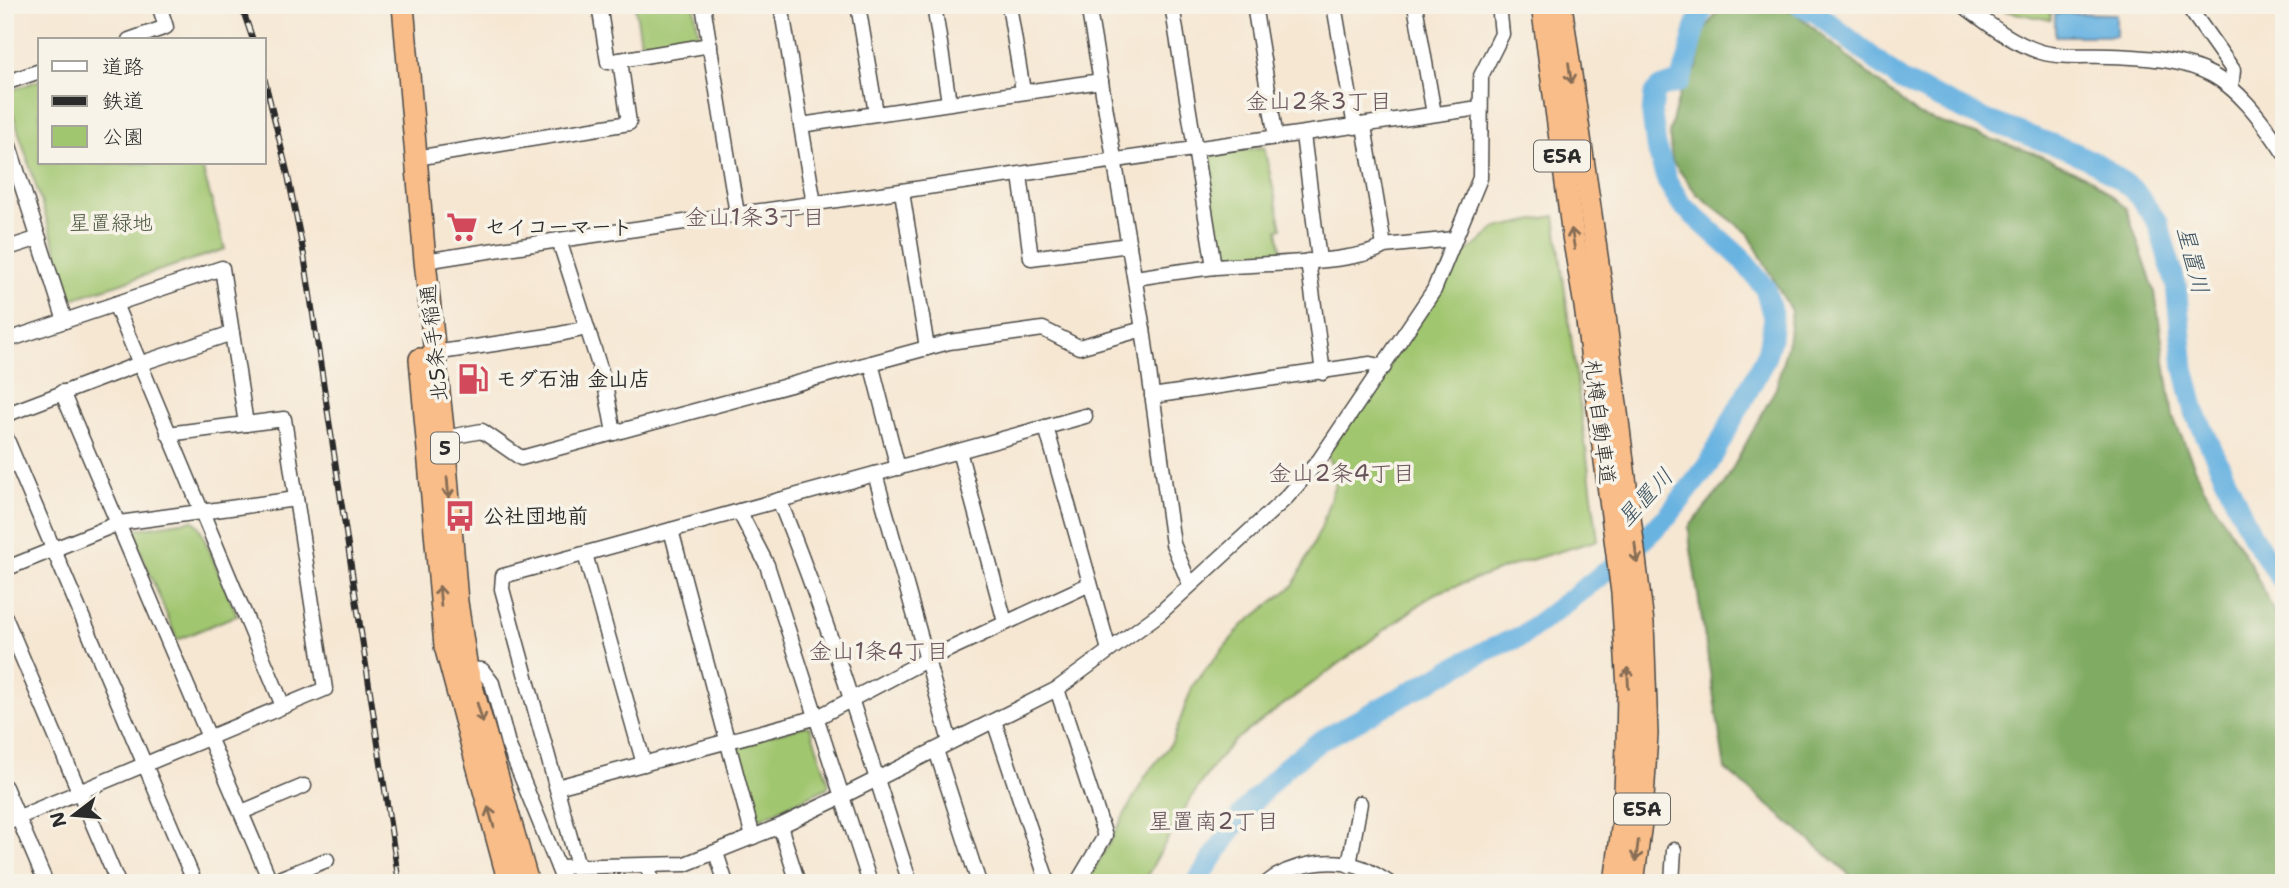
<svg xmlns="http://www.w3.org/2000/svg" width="2289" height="888" font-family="'Shantell Sans','Klee One',sans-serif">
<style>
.green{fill:#a1c670;stroke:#66784e;stroke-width:2}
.forest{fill:#80ab62;stroke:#566b46;stroke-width:2}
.water{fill:#69b3e1;stroke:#4a6f86;stroke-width:2}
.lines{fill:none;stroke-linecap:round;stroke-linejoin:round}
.river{stroke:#69b3e1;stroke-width:21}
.minor-casing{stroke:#494744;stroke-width:17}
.highway-casing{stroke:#494744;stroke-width:24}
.minor{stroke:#fff;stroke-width:14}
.highway{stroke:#f8bd89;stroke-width:21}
.rail-casing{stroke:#2b2b2b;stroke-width:6}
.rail{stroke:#f7f3e8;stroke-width:3.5;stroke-dasharray:10;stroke-linecap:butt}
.oneway{stroke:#876d55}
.labels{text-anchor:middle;stroke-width:7;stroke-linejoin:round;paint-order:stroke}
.shield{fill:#f7f3e8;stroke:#686764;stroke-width:2}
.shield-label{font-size:19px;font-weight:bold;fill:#2b2b2b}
.park-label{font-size:21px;fill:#4e5a40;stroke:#f7f3e8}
.poi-label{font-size:21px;font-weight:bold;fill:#2b2b2b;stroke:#f7f3e8;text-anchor:start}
.street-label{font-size:21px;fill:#2b2b2b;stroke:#f7f3e8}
.neighbourhood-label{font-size:23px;fill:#69545c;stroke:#f7f3e8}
.water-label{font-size:23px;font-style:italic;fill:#3e5462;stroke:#f7f3e8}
</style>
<rect width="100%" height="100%" fill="#f7f3e8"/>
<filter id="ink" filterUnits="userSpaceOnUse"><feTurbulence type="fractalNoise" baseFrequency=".0143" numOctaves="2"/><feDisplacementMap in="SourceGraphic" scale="14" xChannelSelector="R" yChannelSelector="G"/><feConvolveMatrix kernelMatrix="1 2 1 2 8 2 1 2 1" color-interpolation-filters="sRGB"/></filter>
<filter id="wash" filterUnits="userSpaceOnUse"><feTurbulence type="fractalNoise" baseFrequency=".00686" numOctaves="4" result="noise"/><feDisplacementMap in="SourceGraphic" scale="28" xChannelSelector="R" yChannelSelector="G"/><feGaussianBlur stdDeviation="1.57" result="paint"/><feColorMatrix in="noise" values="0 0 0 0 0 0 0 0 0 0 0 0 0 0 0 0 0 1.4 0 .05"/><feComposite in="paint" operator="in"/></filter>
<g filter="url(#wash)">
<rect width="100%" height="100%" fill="#f6e7d3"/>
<!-- green -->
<g class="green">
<path d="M 635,5 L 694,5 L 699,36 L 697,40 L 642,49 Z"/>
<path d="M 1999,5 L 2051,5 L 2051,20 L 2005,11 Z"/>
<path d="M 40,80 L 40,163 L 201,163 L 225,249 L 72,299 L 6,92 Z"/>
<path d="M 1264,147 L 1282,228 L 1278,229 L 1282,254 L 1225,260 L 1220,252 L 1207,161 L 1211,155 Z"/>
<path d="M 1555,216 L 1598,540 L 1517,564 L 1434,594 L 1234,741 C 1195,783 1171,834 1143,883 L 1087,883 L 1146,775 L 1172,742 L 1193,685 L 1242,626 L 1294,585 L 1321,528 L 1337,477 L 1327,455 L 1449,262 L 1478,244 L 1496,228 Z"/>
<path d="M 193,520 L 199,526 L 237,615 L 177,640 L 133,533 L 137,529 Z"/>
<path d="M 805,726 L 810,727 L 829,783 L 827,788 L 760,819 L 755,817 L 736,747 L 739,743 Z"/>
</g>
<!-- forest -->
<path class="forest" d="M 1731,5 L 1772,5 L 1794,12 L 1918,115 L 2034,153 L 2092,179 L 2126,208 L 2155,292 L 2173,417 L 2203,486 L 2251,565 L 2284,633 L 2284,883 L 1854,883 L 1845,870 L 1725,769 L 1690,543 L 1689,527 L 1723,486 L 1776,388 L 1789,337 L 1791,311 L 1748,233 L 1697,194 L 1672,161 L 1669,133 L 1680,92 L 1697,68 L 1702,35 L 1720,7 Z"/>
<!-- water -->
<path class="water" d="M 2055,13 L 2116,14 L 2116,36 L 2055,36 Z"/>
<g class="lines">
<!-- river -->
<g class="river">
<path d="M 1800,5 L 1818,14 L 1902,81 L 1986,120 L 2073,152 L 2098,164 L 2134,190 L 2158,223 L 2176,285 L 2184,368 L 2195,412 L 2252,536 L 2284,583"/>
<path d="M 1196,883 L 1244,811 L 1286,767 L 1320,741 L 1487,650 L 1522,636 L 1621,560 L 1668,516 L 1708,465 L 1765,359 L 1771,339 L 1773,317 L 1765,288 L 1741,258 L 1681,204 L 1667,181 L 1656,146 L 1652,115 L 1654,94 L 1660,88 L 1679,82 C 1693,58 1690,28 1706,5"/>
</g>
</g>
</g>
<g filter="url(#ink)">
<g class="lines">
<defs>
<g id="minor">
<path d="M 599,5 L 608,62 L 710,45"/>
<path d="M 703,5 L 737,214"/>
<path d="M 781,5 L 814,204"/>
<path d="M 858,5 L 876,113"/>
<path d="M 934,5 L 949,102"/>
<path d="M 1009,5 L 1023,91"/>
<path d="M 1088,5 L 1143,329 L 1173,544 L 1190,585"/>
<path d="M 1172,5 L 1214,267"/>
<path d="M 1254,5 L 1276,138"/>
<path d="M 1334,5 L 1355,127"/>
<path d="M 1415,5 L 1434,114"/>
<path d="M 1963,5 C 1987,23 2012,43 2041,52 C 2061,58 2088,55 2110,56 C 2206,59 2230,72 2284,153"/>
<path d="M 2187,5 L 2233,70 L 2231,88"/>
<path d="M 129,40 L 166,27 L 159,5"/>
<path d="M 5,83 L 40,71"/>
<path d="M 801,125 L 1101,81"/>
<path d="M 1364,126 L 1384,246"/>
<path d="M 5,133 L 65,321"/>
<path d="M 1303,135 L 1319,260"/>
<path d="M 416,158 L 629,123 L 620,60"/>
<path d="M 1020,175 L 1031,258 L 1129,245"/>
<path d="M 902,192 L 927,348"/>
<path d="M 559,240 L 605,384 L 614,433"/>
<path d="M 5,249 L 39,238"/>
<path d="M 425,261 L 559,240 L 1479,108"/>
<path d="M 1308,261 L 1323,373"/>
<path d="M 1135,278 C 1161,274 1188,270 1215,267 C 1251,264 1358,264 1384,246 L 1454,239"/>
<path d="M 115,304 L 283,706"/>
<path d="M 5,341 L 222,268 L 246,424"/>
<path d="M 434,353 L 555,335 L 587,328"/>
<path d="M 871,363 L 898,468"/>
<path d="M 62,392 L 271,883"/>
<path d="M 1152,396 L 1370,364 L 1384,367"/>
<path d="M 5,415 L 139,364 L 232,333"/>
<path d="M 1046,427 L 1085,416"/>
<path d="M 5,435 L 195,883"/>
<path d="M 444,438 L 482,431 L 521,458 L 949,342 L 1043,329 L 1079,347 L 1143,329"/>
<path d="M 959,451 L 1005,622"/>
<path d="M 875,474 L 950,742"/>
<path d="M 779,500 C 830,625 869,755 910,883"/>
<path d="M 739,511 L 767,565 L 870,883"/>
<path d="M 671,530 L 753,837"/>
<path d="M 585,554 L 644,764"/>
<path d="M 5,569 L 119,523 L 296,499"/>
<path d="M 5,617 L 118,883"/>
<path d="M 460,670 L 467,669 L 482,670 L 492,683 L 508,744 L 558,867 L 685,864 L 780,826 L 843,796 L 1057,689 L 1159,614 L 1252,529 L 1287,497 L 1320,459 L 1434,290 L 1480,178 L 1481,76 L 1502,34 L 1499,5"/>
<path d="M 1057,689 L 1105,836 L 1077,883"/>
<path d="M 994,721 L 1048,883"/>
<path d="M 936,750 L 979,883"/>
<path d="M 5,787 L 46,883"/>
<path d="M 557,787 L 818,717 L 926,660 L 1090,584"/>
<path d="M 242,812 L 304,786"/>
<path d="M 5,823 L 325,689 L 284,419 L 168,434"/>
<path d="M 780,826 L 798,883"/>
<path d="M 716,853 L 726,883"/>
<path d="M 1349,865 L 1360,803"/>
<path d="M 578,866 L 502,589 L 503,576 L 1046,427 L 1109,650"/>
<path d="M 647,866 L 653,883"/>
<path d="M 558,867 L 564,883"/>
<path d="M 271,882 L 327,860"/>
<path d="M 1267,883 C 1290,864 1331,857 1359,867 C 1369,870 1379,877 1389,883"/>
<path d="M 1672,883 L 1674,850"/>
</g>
<g id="highway">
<path d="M 403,5 L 425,261 L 444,438 L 457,602 L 467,669 L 528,883"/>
<path d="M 1542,5 L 1573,236 L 1585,306 L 1622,593 L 1628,688 L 1627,746 L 1624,813 L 1615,883"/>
<path d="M 1561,5 L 1602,291 L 1643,623 L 1647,734 L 1642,815 L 1633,883"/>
<path d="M 420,359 L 445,646 L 509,883"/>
</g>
</defs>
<!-- minor casing -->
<use href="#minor" class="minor-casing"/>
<!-- highway casing -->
<use href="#highway" class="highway-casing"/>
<!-- minor -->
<use href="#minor" class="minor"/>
<!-- highway -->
<use href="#highway" class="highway"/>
<defs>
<g id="rail">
<path d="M 241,5 L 253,40"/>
<path d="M 264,77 L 287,171 L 304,255 L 399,883"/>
</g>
</defs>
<!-- rail casing -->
<use href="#rail" class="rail-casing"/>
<!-- rail -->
<use href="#rail" class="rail"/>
</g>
<!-- one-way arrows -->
<defs><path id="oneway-shaft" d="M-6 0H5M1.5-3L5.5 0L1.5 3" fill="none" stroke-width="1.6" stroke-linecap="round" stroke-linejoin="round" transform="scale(1.75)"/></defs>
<g class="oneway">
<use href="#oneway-shaft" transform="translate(1570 73) rotate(82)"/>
<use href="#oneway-shaft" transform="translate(1573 239) rotate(-99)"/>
<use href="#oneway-shaft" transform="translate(448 488) rotate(85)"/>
<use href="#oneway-shaft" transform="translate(1636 553) rotate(83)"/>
<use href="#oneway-shaft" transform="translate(440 596) rotate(-95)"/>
<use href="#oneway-shaft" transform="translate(1628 678) rotate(-93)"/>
<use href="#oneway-shaft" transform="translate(480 713) rotate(74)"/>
<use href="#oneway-shaft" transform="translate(491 817) rotate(-106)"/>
<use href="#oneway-shaft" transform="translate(1637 851) rotate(97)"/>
</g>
</g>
<!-- icons -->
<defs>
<symbol id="supermarket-bare" viewBox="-9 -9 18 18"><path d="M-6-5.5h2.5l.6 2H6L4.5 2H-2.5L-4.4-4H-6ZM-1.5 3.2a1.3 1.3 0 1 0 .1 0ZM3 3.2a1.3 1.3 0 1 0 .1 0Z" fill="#d1495b" stroke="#f7f3e8" stroke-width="2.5" paint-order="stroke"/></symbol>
<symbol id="fuel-bare" viewBox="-9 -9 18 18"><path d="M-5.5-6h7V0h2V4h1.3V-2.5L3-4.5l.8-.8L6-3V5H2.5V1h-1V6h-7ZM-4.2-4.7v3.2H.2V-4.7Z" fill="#d1495b" stroke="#f7f3e8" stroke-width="2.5" paint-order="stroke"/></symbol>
<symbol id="bus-bare" viewBox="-9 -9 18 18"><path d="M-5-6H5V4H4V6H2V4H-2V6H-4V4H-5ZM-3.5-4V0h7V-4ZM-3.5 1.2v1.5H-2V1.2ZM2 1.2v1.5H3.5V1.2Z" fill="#d1495b" stroke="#f7f3e8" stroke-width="2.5" paint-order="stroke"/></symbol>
</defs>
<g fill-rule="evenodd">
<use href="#supermarket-bare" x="440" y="205" width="44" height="44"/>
<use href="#fuel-bare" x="451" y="357" width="44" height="44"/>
<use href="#bus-bare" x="438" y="494" width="44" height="44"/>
</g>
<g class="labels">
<!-- shield labels -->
<g class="shield">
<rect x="1534" y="140.5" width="56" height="31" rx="5"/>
<rect x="431" y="432.5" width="28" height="31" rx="5"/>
<rect x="1614" y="793.5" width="56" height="31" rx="5"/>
</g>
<g class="shield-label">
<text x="1562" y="163">E5A</text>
<text x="445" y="455">5</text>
<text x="1642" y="816">E5A</text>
</g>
<!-- park labels -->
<g class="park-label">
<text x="111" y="230">星置緑地</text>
</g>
<!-- poi labels -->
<g class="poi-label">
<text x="485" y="234">セイコーマート</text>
<text x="496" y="386">モダ石油 金山店</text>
<text x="483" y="523">公社団地前</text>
</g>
<!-- street labels -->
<g class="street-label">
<text transform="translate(434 343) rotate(-96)" y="7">北5条手稲通</text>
<text transform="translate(1600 422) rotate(83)" y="7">札樽自動車道</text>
</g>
<!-- neighbourhood labels -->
<g class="neighbourhood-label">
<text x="1319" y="109">金山2条3丁目</text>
<text x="755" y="225">金山1条3丁目</text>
<text x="1342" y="481">金山2条4丁目</text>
<text x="879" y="659">金山1条4丁目</text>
<text x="1214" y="829">星置南2丁目</text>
</g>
<!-- water labels -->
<g class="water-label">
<text transform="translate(2193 260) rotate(76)" y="8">星置川</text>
<text transform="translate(1645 497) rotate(-47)" y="8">星置川</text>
</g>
</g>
<!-- margin -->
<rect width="2289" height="888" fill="none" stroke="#f7f3e8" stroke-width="28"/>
<!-- legend -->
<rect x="38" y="38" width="228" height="126" fill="#f7f3e8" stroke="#a5a39c" stroke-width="2"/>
<rect x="52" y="61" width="35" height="10" fill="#ffffff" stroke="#a5a39c" stroke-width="2"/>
<text x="102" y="74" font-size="21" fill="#2b2b2b">道路</text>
<rect x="52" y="96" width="35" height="10" fill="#2b2b2b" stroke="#a5a39c" stroke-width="2"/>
<text x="102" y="108" font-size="21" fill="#2b2b2b">鉄道</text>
<rect x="52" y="126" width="35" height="21" fill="#a1c670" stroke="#a5a39c" stroke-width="2"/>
<text x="102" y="144" font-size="21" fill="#2b2b2b">公園</text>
<!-- north arrow -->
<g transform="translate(74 815) rotate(254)" stroke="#f7f3e8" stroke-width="5" paint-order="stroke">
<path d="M0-5L12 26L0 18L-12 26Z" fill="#2b2b2b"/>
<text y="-10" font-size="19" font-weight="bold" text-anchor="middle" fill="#2b2b2b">N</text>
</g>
</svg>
